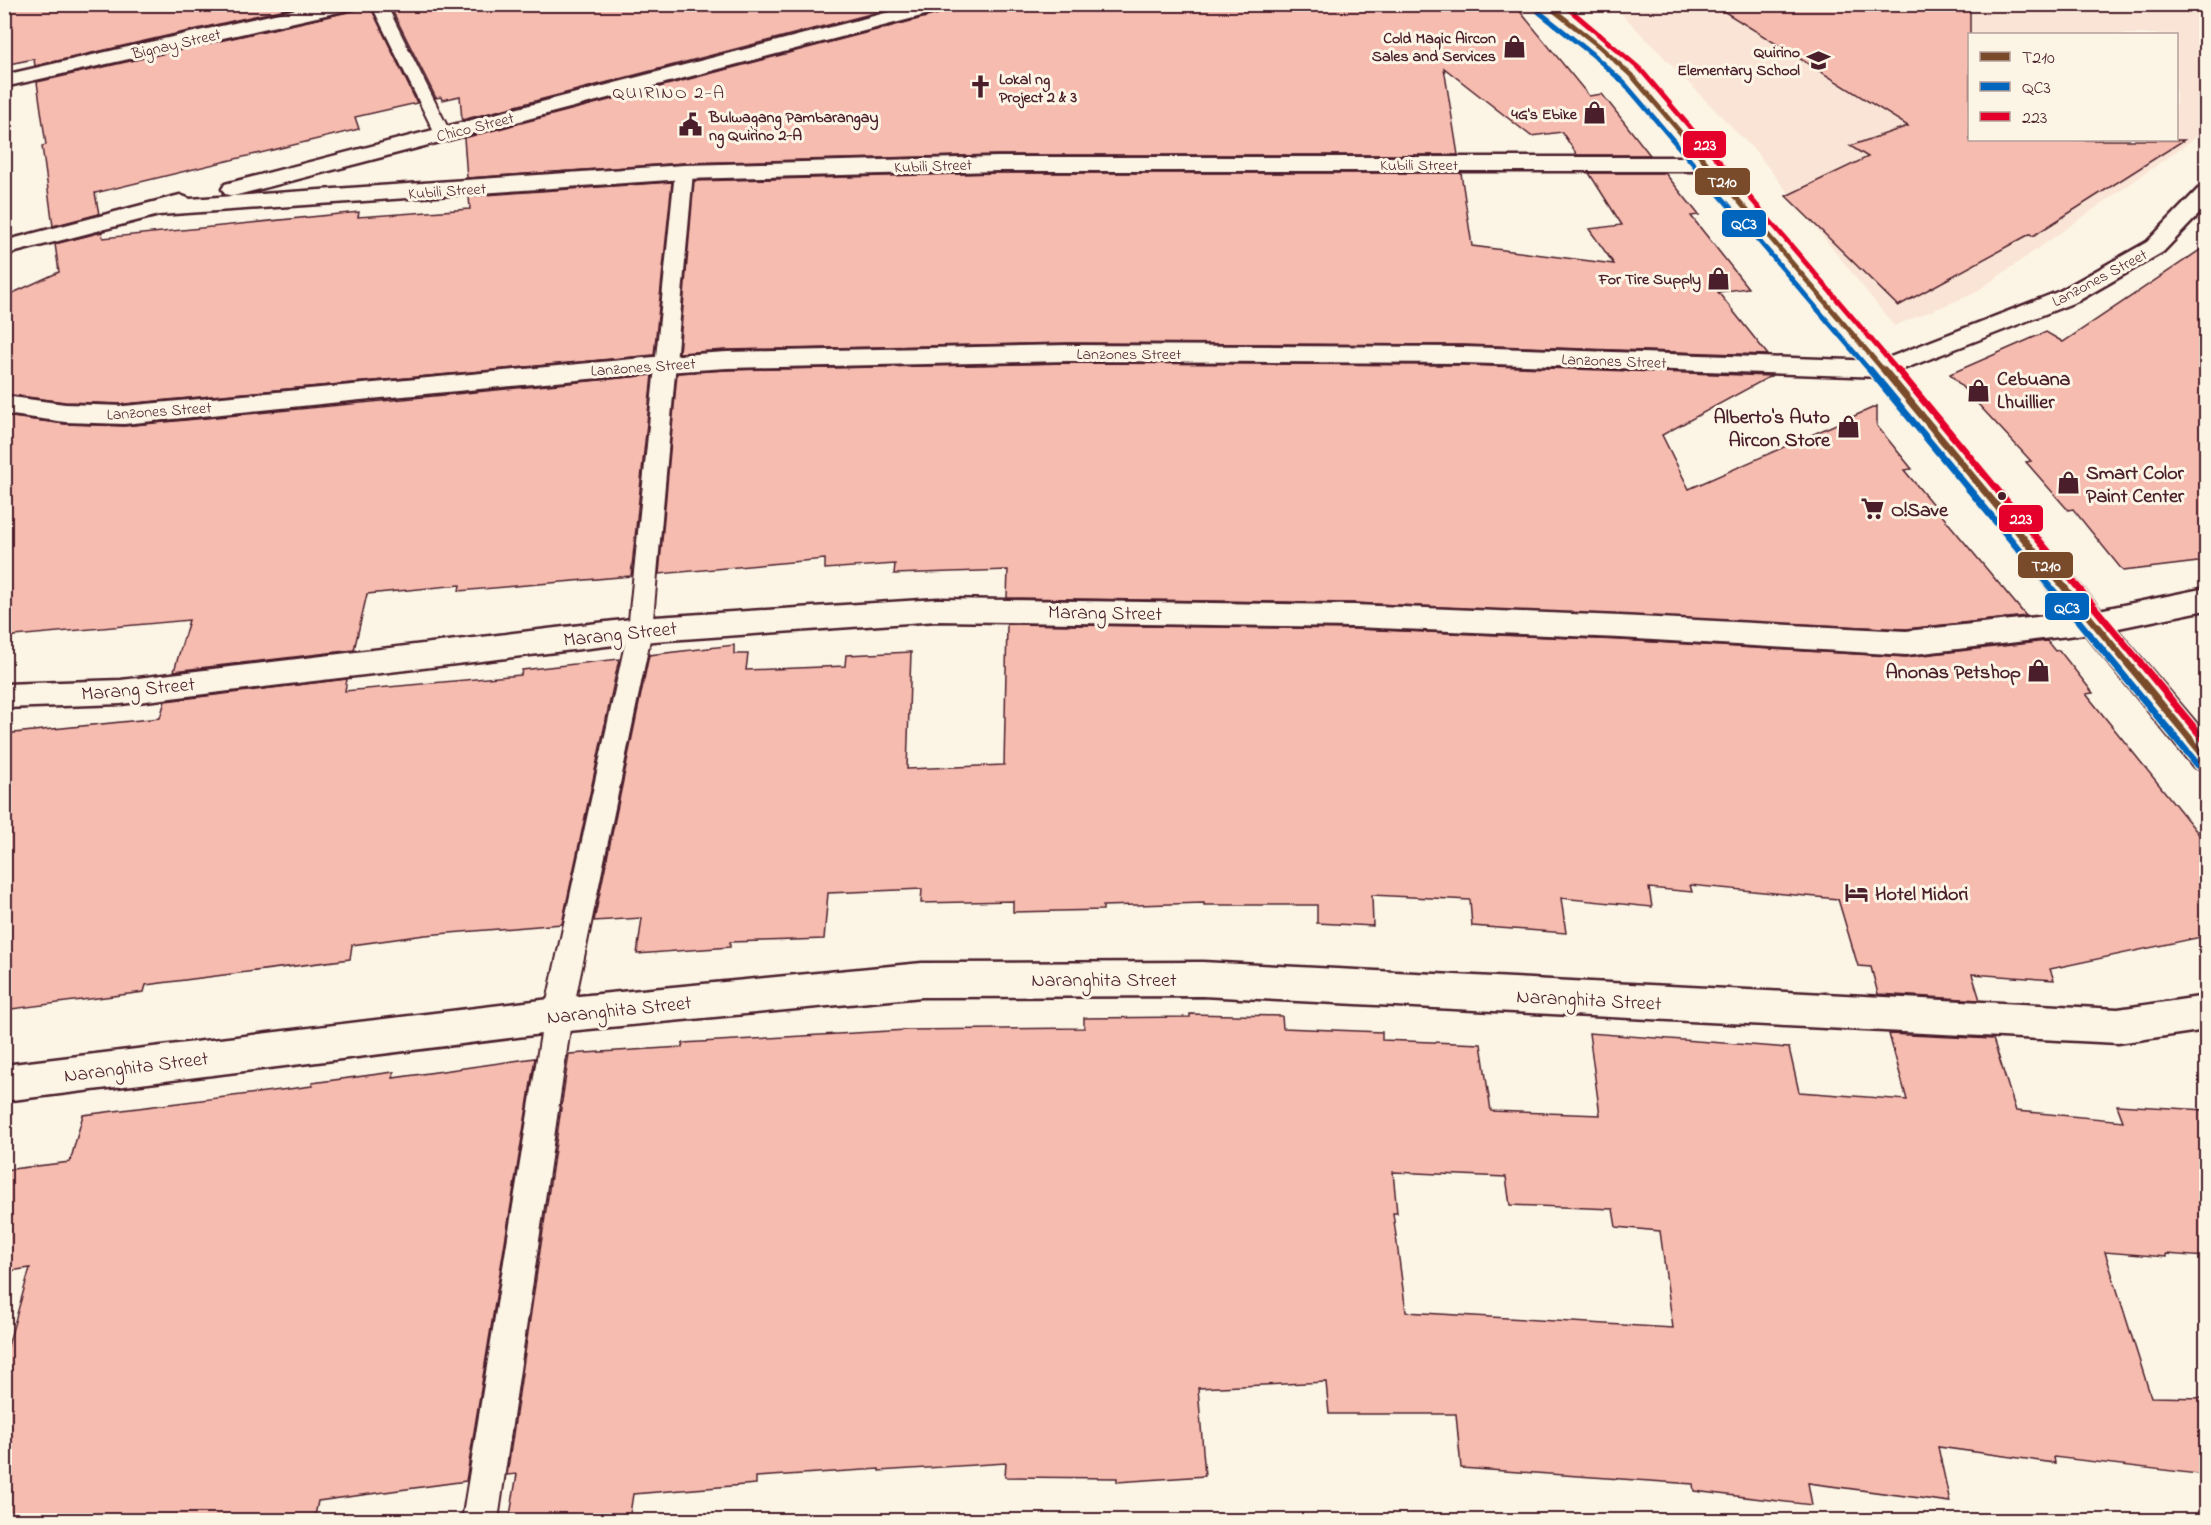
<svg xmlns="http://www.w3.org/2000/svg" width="2211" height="1525" font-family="'Indie Flower',sans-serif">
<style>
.built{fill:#fae4d5;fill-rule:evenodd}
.building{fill:#f6bcb0;stroke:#4a1f2b;stroke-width:1.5;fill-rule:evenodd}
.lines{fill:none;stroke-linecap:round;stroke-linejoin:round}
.lane-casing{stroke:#4a1f2b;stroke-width:4}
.street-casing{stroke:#4a1f2b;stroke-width:5}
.secondary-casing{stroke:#4a1f2b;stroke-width:5}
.lane{fill:#fcf5e5;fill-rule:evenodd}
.street{fill:#fcf5e5;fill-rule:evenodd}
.secondary{fill:#fcf5e5;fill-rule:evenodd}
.bus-1-far1-casing{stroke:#fcf5e5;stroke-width:8}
.bus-1-casing{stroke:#fcf5e5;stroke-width:10}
.bus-2-far1-casing{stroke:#fcf5e5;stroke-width:8}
.bus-2-casing{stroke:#fcf5e5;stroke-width:10}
.bus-3-far1-casing{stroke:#fcf5e5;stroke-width:8}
.bus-3-casing{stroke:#fcf5e5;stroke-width:10}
.bus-1-far1{stroke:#7a4b2a;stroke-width:5}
.bus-1{stroke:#7a4b2a;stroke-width:7}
.bus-2-far1{stroke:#0065bd;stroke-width:5}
.bus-2{stroke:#0065bd;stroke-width:7}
.bus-3-far1{stroke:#e4002b;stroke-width:5}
.bus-3{stroke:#e4002b;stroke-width:7}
.bus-dot{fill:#4a1f2b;stroke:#fcf5e5;stroke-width:2}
.labels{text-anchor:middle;stroke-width:6;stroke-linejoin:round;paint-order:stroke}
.far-poi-label{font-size:16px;font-weight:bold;fill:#4a1f2b;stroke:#fcf5e5;text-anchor:end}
.far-street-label{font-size:16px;fill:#4a1f2b;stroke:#fcf5e5}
.far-quarter-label{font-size:18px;letter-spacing:1.5px;fill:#4a1f2b;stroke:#fcf5e5}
.poi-label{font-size:20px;font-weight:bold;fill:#4a1f2b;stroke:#fcf5e5;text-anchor:start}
.street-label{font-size:20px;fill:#4a1f2b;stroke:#fcf5e5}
.line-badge{stroke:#fcf5e5;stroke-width:2}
.badge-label{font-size:16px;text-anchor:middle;font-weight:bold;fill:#fff}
</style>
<rect width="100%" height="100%" fill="#fcf5e5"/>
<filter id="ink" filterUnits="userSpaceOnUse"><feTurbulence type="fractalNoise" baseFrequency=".0167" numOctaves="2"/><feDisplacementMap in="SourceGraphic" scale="12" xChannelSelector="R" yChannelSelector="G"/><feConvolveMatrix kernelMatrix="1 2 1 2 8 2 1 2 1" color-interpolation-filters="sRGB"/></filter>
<g filter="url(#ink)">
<!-- built -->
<path class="built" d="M 1613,5 L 2206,5 L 2206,127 L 2194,139 L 1973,294 L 1894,326 L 1756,152 ZM 1970,34 L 2176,34 L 2176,140 L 1970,140 Z"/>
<!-- building -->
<g class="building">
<path d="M 4,4 L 307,4 L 35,66 L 34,59 L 4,65 Z"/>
<path d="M 359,4 L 369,4 L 417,103 L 355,117 L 359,129 L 95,193 L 99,214 L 53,226 L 42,146 L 46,145 L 37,82 L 348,12 L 356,10 Z"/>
<path d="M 389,4 L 909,4 L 462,120 L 460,96 L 442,100 L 441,97 L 436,98 Z"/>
<path d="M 956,4 L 1514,4 L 1589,96 L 1602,94 L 1650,155 L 1577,155 L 1562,132 L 1531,136 L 1444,68 L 1458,155 L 998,155 L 684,163 L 467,178 L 464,138 L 953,10 Z"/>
<path d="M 1712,4 L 1970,4 L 1970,140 L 2184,140 L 2033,236 L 2030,234 L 1898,306 L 1786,196 L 1868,157 L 1850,146 L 1908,126 Z"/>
<path d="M 998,173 L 1461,173 L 1472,246 L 1614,264 L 1589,229 L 1622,225 L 1589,173 L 1665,173 L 1699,215 L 1691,216 L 1748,288 L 1718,292 L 1768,355 L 1463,345 L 1068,343 L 727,350 L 679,353 L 694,181 Z"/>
<path d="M 672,182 L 654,355 L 124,404 L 65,402 L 4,394 L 4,297 L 59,272 L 55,244 L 102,232 L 103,238 L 359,212 L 358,217 L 470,209 L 469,196 Z"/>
<path d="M 2206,246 L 2206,561 L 2123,571 L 2073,509 L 2068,510 L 2026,462 L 2031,461 L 1950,374 L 2046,332 L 2063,342 Z"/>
<path d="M 1068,363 L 1463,365 L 1771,376 L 1662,435 L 1689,489 L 1877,406 L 1877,426 L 1912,469 L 1904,470 L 2026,616 L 1906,629 L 1354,603 L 1007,598 L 1008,570 L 894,574 L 895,564 L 825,569 L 825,559 L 659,574 L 677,373 L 727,370 Z"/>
<path d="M 652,375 L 631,576 L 459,591 L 460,585 L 367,594 L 354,650 L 174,671 L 189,620 L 4,637 L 4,416 L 65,424 L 124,426 Z"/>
<path d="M 1007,624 L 1354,629 L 1620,640 L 1906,657 L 2047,641 L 2055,651 L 2059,650 L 2093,693 L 2086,694 L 2206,843 L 2206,936 L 2050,969 L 2054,980 L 1972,974 L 1980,1000 L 1878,994 L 1871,967 L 1858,966 L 1838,899 L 1690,885 L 1692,892 L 1649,888 L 1652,907 L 1561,898 L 1566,933 L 1472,926 L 1470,900 L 1372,895 L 1373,926 L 1317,923 L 1317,905 L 1204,905 L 1204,903 L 1103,906 L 1103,910 L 1013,912 L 1013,901 L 921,903 L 922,889 L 828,893 L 824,939 L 730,942 L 730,947 L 637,954 L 642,918 L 594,921 L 649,655 L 734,645 L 734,654 L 748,654 L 746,670 L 845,666 L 846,655 L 911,652 L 907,769 L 1004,765 Z"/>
<path d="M 619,659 L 562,924 L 425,935 L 352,945 L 350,959 L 146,985 L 144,992 L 4,1010 L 4,734 L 160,718 L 165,701 L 347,679 L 345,691 L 521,675 L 522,670 Z"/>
<path d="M 1190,1014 L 1282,1016 L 1283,1028 L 1382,1032 L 1382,1040 L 1481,1044 L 1491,1111 L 1600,1115 L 1589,1033 L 1789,1048 L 1799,1092 L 1907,1100 L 1889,1034 L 1993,1039 L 2016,1111 L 2123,1121 L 2117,1105 L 2206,1110 L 2206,1257 L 2166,1254 L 2166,1257 L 2105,1252 L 2151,1397 L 2206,1398 L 2206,1475 L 2054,1457 L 2055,1463 L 1938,1447 L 1950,1502 L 1808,1483 L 1812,1505 L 1694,1491 L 1693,1484 L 1461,1468 L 1456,1414 L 1329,1414 L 1326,1382 L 1198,1388 L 1205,1476 L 1117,1482 L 1117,1478 L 1005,1477 L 1006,1463 L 879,1471 L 879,1469 L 756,1477 L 756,1484 L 633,1494 L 630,1514 L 509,1521 L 517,1474 L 507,1475 L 569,1054 L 682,1047 L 683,1043 L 907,1030 L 1084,1028 L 1084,1018 L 1190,1017 ZM 1393,1172 L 1506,1177 L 1510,1205 L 1613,1209 L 1616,1227 L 1660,1231 L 1673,1328 L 1406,1312 L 1393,1213 L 1397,1213 Z"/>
<path d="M 535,1058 L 466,1481 L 318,1501 L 314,1521 L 4,1521 L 4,1360 L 30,1268 L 4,1272 L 4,1170 L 70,1162 L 83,1115 L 312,1086 L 312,1083 L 394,1072 L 393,1078 Z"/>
</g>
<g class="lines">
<defs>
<g id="lane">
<path d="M 371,4 L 386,4 L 451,134 L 449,138 L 437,138 L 435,134 Z"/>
<path d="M 684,167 L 690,168 L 693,172 L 652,630 L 572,1015 L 498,1520 L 462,1520 L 544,1015 L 628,630 L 675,172 L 678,168 Z"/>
</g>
<g id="street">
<path d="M 319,4 L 357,4 L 355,8 L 348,10 L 4,87 L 4,75 Z"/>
<path d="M 920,4 L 954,4 L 952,8 L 241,194 L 233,196 L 225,194 L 222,189 L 225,184 Z"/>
<path d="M 998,157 L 1707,157 L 1715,159 L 1718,164 L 1715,169 L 1707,171 L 998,171 L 684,179 L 159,215 L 4,255 L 4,241 L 180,195 L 190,199 L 684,165 Z"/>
<path d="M 2206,187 L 2206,207 L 2163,252 L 2078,301 L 1883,377 L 1463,363 L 1068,361 L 727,368 L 665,372 L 370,399 L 124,424 L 65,422 L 4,414 L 4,396 L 65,404 L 124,406 L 665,356 L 727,352 L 1068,345 L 1463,347 L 1880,361 L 2060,291 L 2147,242 L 2198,189 Z"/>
<path d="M 2206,588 L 2206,610 L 2094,633 L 1906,655 L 1620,638 L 1354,627 L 937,621 L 640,642 L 121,704 L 4,708 L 4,684 L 121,680 L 640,618 L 937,599 L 1354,605 L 1620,616 L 1906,631 L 2094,611 Z"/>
<path d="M 1202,962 L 2118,1009 L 2206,996 L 2206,1030 L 2118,1043 L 1202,996 L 922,997 L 558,1032 L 4,1101 L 4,1065 L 558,998 L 922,963 Z"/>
</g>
<path id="secondary" d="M 1536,4 L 1558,4 L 1606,42 L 1640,73 L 1892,363 L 2206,735 L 2206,771 L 2194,767 L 1874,375 L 1626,81 Z"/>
</defs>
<!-- lane casing -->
<use href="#lane" class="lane-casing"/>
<!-- street casing -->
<use href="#street" class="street-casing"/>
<!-- secondary casing -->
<use href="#secondary" class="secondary-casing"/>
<!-- lane -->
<use href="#lane" class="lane"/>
<!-- street -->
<use href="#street" class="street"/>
<!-- secondary -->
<use href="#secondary" class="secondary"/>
<defs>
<path id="bus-1-far1" d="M 1546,4 L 1599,46 L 1633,77 L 1885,372"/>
<path id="bus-1" d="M 1884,370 L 2206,758"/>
<path id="bus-2-far1" d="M 1539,12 L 1592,54 L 1625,84 L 1871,372"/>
<path id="bus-2" d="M 1870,370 L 2198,765"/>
<path id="bus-3-far1" d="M 1563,4 L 1641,70 L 1899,372"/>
<path id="bus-3" d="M 1898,370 L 2206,742"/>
</defs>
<!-- bus-1-far1 casing -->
<use href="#bus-1-far1" class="bus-1-far1-casing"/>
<!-- bus-1 casing -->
<use href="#bus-1" class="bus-1-casing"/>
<!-- bus-2-far1 casing -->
<use href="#bus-2-far1" class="bus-2-far1-casing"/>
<!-- bus-2 casing -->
<use href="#bus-2" class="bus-2-casing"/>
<!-- bus-3-far1 casing -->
<use href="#bus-3-far1" class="bus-3-far1-casing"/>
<!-- bus-3 casing -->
<use href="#bus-3" class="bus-3-casing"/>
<!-- bus-1-far1 -->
<use href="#bus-1-far1" class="bus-1-far1"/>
<!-- bus-1 -->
<use href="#bus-1" class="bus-1"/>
<!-- bus-2-far1 -->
<use href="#bus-2-far1" class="bus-2-far1"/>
<!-- bus-2 -->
<use href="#bus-2" class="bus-2"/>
<!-- bus-3-far1 -->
<use href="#bus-3-far1" class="bus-3-far1"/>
<!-- bus-3 -->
<use href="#bus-3" class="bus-3"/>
</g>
</g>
<!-- icons -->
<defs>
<symbol id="shop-bare" viewBox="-9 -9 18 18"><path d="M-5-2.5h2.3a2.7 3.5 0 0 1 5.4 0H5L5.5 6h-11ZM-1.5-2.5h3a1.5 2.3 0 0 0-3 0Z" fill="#4a1f2b" stroke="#fcf5e5" stroke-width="2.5" paint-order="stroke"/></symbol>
<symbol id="school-bare" viewBox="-9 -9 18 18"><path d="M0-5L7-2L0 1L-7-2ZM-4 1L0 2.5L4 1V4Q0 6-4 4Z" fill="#4a1f2b" stroke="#fcf5e5" stroke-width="2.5" paint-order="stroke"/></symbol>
<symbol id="church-bare" viewBox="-9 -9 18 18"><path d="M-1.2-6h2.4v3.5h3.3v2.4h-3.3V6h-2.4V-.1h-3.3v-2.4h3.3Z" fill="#4a1f2b" stroke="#fcf5e5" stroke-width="2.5" paint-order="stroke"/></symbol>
<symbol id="civic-bare" viewBox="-9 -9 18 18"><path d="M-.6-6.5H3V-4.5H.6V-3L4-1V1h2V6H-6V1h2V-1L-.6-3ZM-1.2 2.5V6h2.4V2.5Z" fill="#4a1f2b" stroke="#fcf5e5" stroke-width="2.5" paint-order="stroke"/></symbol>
<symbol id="supermarket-bare" viewBox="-9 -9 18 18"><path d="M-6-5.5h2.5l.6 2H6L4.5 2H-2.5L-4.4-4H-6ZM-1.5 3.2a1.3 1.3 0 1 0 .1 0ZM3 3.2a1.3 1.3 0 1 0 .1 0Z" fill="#4a1f2b" stroke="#fcf5e5" stroke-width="2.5" paint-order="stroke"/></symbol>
<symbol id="hotel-bare" viewBox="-9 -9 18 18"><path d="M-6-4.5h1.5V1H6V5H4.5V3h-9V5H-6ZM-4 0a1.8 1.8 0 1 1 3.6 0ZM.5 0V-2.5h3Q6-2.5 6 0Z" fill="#4a1f2b" stroke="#fcf5e5" stroke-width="2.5" paint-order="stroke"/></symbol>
</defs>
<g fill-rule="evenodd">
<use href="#shop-bare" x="1498" y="30" width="33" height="33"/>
<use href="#school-bare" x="1802" y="44" width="33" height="33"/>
<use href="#church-bare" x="964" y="70" width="33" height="33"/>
<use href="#shop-bare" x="1578" y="96" width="33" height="33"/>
<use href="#civic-bare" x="674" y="108" width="33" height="33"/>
<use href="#shop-bare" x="1702" y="262" width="33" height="33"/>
<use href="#shop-bare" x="1962" y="374" width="33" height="33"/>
<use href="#shop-bare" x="1832" y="410" width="33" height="33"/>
<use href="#shop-bare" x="2052" y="466" width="33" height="33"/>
<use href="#supermarket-bare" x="1856" y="492" width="33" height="33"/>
<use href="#shop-bare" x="2022" y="654" width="33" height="33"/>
<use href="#hotel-bare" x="1840" y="876" width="33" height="33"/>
</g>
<!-- markers -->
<circle class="bus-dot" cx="2002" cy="496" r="5"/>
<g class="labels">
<!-- far-poi labels -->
<g class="far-poi-label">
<text x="1496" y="43">Cold Magic Aircon<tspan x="1496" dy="18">Sales and Services</tspan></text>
<text x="1800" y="57">Quirino<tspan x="1800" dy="18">Elementary School</tspan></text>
<text x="999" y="84" text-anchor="start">Lokal ng<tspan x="999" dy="18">Project 2 &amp; 3</tspan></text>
<text x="1577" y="119">4G's Ebike</text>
<text x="709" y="122" text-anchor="start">Bulwagang Pambarangay<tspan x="709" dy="18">ng Quirino 2-A</tspan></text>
<text x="1701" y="284">For Tire Supply</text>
</g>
<!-- far-street labels -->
<g class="far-street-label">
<text transform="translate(176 43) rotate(-13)" y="6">Bignay Street</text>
<text transform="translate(475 126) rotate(-14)" y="6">Chico Street</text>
<text x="1419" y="170">Kubili Street</text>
<text transform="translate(933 165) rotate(-2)" y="6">Kubili Street</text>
<text transform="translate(447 190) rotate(-4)" y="6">Kubili Street</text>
<text transform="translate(2099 277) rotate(-28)" y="6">Lanzones Street</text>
<text x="1129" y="359">Lanzones Street</text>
<text transform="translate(1614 360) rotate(2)" y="6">Lanzones Street</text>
<text transform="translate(643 366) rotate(-4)" y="6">Lanzones Street</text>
<text transform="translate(159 410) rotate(-4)" y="6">Lanzones Street</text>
</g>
<!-- far-quarter labels -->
<g class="far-quarter-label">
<text x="669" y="98">QUIRINO 2-A</text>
</g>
<!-- poi labels -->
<g class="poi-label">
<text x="1997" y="385">Cebuana<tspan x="1997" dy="23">Lhuillier</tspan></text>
<text x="1830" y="423" text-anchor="end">Alberto's Auto<tspan x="1830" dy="23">Aircon Store</tspan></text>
<text x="2086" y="479">Smart Color<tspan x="2086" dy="23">Paint Center</tspan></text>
<text x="1891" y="516">O!Save</text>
<text x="2021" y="678" text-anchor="end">Anonas Petshop</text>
<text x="1875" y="900">Hotel Midori</text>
</g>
<!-- street labels -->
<g class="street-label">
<text transform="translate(1105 612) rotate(1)" y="7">Marang Street</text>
<text transform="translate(620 633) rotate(-6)" y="7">Marang Street</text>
<text transform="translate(138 688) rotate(-5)" y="7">Marang Street</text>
<text x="1104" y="986">Naranghita Street</text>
<text transform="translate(1589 999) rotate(3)" y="7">Naranghita Street</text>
<text transform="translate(619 1009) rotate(-6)" y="7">Naranghita Street</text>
<text transform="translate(136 1066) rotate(-7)" y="7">Naranghita Street</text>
</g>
</g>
<g class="line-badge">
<rect x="1682" y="130" width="45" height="29" rx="6" fill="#e4002b"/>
<rect x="1694" y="167" width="57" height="29" rx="6" fill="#7a4b2a"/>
<rect x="1721" y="209" width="46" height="29" rx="6" fill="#0065bd"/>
<rect x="1998" y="504" width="46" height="29" rx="6" fill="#e4002b"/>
<rect x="2017" y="551" width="57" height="28" rx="6" fill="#7a4b2a"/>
<rect x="2044" y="592" width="46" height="29" rx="6" fill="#0065bd"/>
</g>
<g class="badge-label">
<text x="1705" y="150">223</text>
<text x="1722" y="187">T210</text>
<text x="1744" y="229">QC3</text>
<text x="2021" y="524">223</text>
<text x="2046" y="571">T210</text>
<text x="2067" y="613">QC3</text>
</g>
<!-- margin -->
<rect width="2211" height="1525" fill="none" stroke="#fcf5e5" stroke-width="24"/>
<rect x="12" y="12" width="2187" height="1501" fill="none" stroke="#4a1f2b" stroke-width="2" filter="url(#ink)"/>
<!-- legend -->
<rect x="1968" y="33" width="210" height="108" fill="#fcf5e5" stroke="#b59f9b" stroke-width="1.5"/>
<rect x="1980" y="52" width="30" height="9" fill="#7a4b2a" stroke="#b59f9b" stroke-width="1.5"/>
<text x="2022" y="63" font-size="18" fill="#4a1f2b">T210</text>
<rect x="1980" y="82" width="30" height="9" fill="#0065bd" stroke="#b59f9b" stroke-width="1.5"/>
<text x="2022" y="93" font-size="18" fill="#4a1f2b">QC3</text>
<rect x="1980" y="112" width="30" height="9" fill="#e4002b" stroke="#b59f9b" stroke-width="1.5"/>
<text x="2022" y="123" font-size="18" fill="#4a1f2b">223</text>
</svg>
